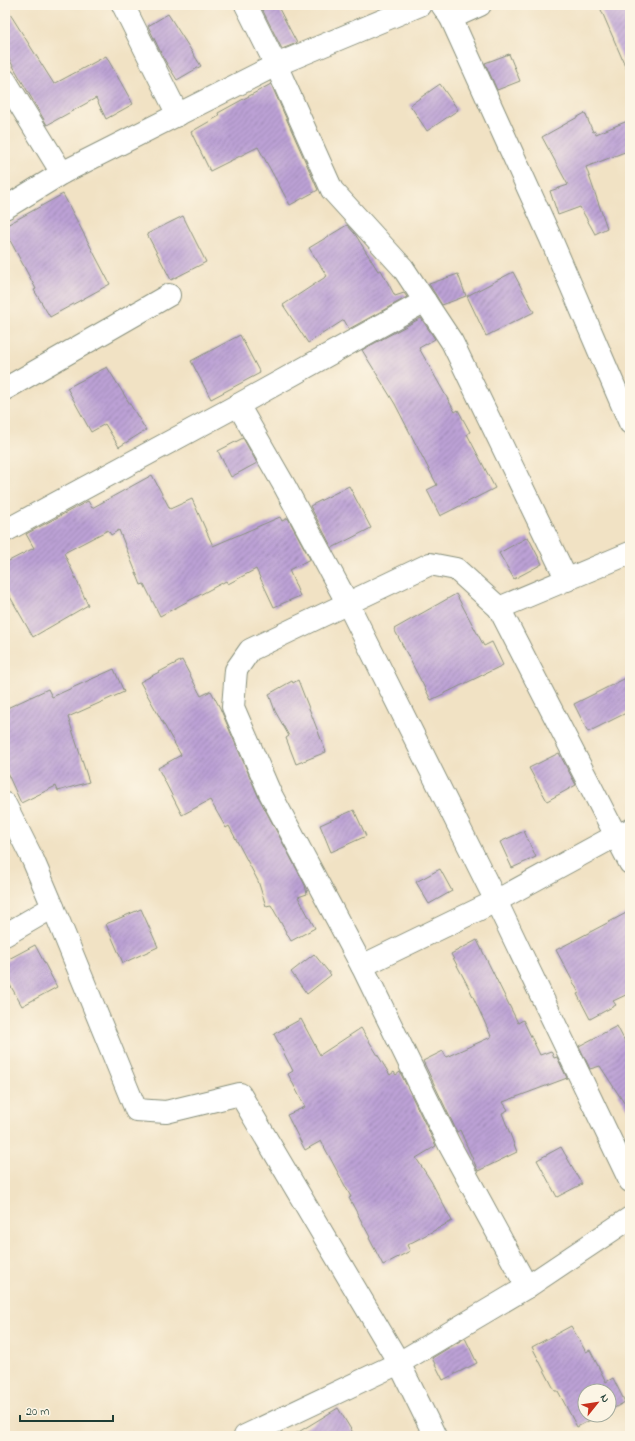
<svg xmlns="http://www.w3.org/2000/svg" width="635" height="1441" font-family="'Indie Flower',sans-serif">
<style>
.building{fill:url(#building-hatch)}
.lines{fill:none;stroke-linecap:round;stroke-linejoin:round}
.minor-casing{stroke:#88907c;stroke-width:24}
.minor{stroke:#fff;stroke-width:22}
</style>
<defs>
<pattern id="building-hatch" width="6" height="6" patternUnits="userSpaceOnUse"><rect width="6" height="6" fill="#bca1d5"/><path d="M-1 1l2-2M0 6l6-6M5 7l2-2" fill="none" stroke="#9884ae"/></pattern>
</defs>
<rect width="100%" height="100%" fill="#fcf5e5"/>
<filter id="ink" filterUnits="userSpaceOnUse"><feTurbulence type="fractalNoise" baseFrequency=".025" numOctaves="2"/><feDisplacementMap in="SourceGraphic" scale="8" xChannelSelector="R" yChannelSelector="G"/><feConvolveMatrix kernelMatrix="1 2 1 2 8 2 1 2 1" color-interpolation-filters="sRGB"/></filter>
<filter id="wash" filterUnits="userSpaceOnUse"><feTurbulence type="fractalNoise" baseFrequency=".012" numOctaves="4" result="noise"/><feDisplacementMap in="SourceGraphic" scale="16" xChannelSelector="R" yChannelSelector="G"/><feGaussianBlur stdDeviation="0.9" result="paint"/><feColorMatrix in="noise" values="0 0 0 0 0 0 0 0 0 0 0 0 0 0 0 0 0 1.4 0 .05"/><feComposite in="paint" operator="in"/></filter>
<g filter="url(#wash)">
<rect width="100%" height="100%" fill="#f1e2c4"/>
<g id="blocks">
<!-- building -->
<g class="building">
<path d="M 260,5 L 277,5 L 297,43 L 282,49 Z"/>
<path d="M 599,5 L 625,5 L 630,15 L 630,77 Z"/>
<path d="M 5,6 L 54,84 L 106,56 L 133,104 L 106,119 L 96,98 L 47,125 L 5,52 Z"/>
<path d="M 168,14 L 201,66 L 177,80 L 164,59 L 148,26 Z"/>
<path d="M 509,54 L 520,81 L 497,90 L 485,63 Z"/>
<path d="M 271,84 L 318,190 L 290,205 L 258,147 L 210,171 L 191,132 L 219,116 L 218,113 Z"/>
<path d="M 440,84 L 458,110 L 427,131 L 410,105 Z"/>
<path d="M 585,113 L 593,132 L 595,131 L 596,134 L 630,120 L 630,150 L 586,167 L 607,228 L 595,234 L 580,207 L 558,215 L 550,191 L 568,185 L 542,137 Z"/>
<path d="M 63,194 L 110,284 L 50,317 L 34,290 L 36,289 L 5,231 L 5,226 Z"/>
<path d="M 183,216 L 206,262 L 171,280 L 147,234 Z"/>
<path d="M 347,225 L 355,234 L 378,271 L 381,270 L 395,296 L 404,293 L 407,297 L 349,329 L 344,320 L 308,343 L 283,305 L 327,276 L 309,248 Z"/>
<path d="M 513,272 L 534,312 L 486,336 L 467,296 Z"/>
<path d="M 458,274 L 466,296 L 442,305 L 429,284 Z"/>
<path d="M 421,318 L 435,339 L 419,348 L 455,412 L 458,410 L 470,432 L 467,434 L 495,488 L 440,516 L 427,490 L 437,485 L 395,404 L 362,350 Z"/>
<path d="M 240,335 L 260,373 L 211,399 L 191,361 Z"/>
<path d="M 107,367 L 146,430 L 119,447 L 105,424 L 91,432 L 67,388 Z"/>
<path d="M 243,438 L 257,463 L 231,477 L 218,451 Z"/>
<path d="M 152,475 L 170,509 L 192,499 L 213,546 L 280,517 L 282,521 L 288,518 L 310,559 L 289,570 L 300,596 L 274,607 L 256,569 L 228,584 L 226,581 L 160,616 L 144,584 L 141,585 L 119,530 L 111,535 L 108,530 L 64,553 L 88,605 L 33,637 L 5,588 L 5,563 L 34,548 L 26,534 L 88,501 L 92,508 Z"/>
<path d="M 349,486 L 371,528 L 332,548 L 310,506 Z"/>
<path d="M 528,537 L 542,564 L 514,579 L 499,553 Z"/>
<path d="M 456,594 L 484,646 L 492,642 L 503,665 L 431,700 L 394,629 Z"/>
<path d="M 182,660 L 201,696 L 211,691 L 220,708 L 259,798 L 305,885 L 307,894 L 298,897 L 315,928 L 291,941 L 271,905 L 266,906 L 258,881 L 229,826 L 226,828 L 210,800 L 182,815 L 158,768 L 181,755 L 140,682 Z"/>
<path d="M 114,669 L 124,692 L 68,717 L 89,782 L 58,791 L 56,786 L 21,803 L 5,768 L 5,709 L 48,689 L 52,697 Z"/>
<path d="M 630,676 L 630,711 L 588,732 L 574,704 Z"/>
<path d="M 298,680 L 326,752 L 296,764 L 286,738 L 289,736 L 275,711 L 269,694 L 292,681 L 293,683 Z"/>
<path d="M 559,753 L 576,785 L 547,801 L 529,768 Z"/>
<path d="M 354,810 L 366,836 L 331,852 L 320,825 Z"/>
<path d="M 524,831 L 536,857 L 512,868 L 500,842 Z"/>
<path d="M 440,869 L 452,891 L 429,904 L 416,882 Z"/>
<path d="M 141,909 L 158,947 L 123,963 L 106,924 Z"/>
<path d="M 630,911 L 630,993 L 613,1001 L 616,1005 L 590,1019 L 577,994 L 579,993 L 556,950 Z"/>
<path d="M 477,940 L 518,1023 L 523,1020 L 540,1055 L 551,1051 L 554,1058 L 557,1057 L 567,1078 L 503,1102 L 508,1110 L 502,1113 L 517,1152 L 478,1171 L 460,1130 L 457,1132 L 423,1061 L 443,1051 L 446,1057 L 491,1037 L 491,1036 L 469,988 L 451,954 Z"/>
<path d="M 35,945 L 57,987 L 22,1006 L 5,976 L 5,961 Z"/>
<path d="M 314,954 L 331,975 L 307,994 L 291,972 Z"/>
<path d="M 301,1019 L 320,1055 L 361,1028 L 390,1075 L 394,1072 L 396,1075 L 400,1072 L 436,1146 L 416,1158 L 431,1181 L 452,1221 L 407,1245 L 410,1251 L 383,1265 L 369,1238 L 370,1237 L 349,1198 L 351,1197 L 321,1141 L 305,1150 L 287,1115 L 305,1107 L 288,1074 L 293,1071 L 274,1034 Z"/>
<path d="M 617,1026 L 630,1051 L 630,1112 L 600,1066 L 590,1069 L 579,1046 Z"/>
<path d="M 561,1147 L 582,1184 L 557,1197 L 537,1160 Z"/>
<path d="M 571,1326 L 586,1352 L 590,1350 L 606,1382 L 613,1378 L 625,1402 L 609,1411 L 609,1391 L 585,1391 L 585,1415 L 600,1415 L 577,1427 L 558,1391 L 555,1391 L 532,1347 Z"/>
<path d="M 465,1338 L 477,1363 L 443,1380 L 432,1358 Z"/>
<path d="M 338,1408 L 355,1436 L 292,1436 Z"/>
</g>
</g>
</g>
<g filter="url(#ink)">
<use href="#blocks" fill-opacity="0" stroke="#88907c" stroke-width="1"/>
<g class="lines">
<defs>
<g id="minor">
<path d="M 123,5 L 178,115"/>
<path d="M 246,5 L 276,65 L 332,190 L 403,268 L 452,342 L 567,580"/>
<path d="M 442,5 L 451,18 L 551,239 L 630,423"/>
<path d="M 451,18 L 480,5"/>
<path d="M 5,80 L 62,173"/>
<path d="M 5,208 L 62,173 L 276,65 L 420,5"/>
<path d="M 5,389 L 169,295"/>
<path d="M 238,405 L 284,485 L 348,604 L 496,901 L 630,1181"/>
<path d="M 5,531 L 238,405 L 425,301"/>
<path d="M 630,553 L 499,608 L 630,863"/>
<path d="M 499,608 L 456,569 L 430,564 L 250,650 L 236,670 L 233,707 L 270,793 L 362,966 L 450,1146 L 527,1287"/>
<path d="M 5,804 L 33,860 L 53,907 L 5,935"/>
<path d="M 53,907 L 136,1110 L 166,1112 L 240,1094 L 399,1363 L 435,1436"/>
<path d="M 362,966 L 496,901 L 617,835 L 630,830"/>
<path d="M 245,1436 L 399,1363 L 527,1287 L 630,1218"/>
</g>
</defs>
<!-- minor casing -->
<use href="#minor" class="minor-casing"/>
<!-- minor -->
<use href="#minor" class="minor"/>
</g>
</g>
<!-- margin -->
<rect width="635" height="1441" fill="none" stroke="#fcf5e5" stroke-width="20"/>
<!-- north arrow -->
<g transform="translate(597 1403) rotate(60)"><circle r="19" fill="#fcf5e5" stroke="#a4ab9e"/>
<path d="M0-3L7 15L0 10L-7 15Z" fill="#c8321e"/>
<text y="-6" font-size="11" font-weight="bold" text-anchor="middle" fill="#1f3d34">N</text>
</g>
<!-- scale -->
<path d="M20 1415v6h93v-6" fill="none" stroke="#1f3d34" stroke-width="2"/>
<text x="26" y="1415" font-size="12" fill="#1f3d34" stroke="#fcf5e5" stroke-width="3" paint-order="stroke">20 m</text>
</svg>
